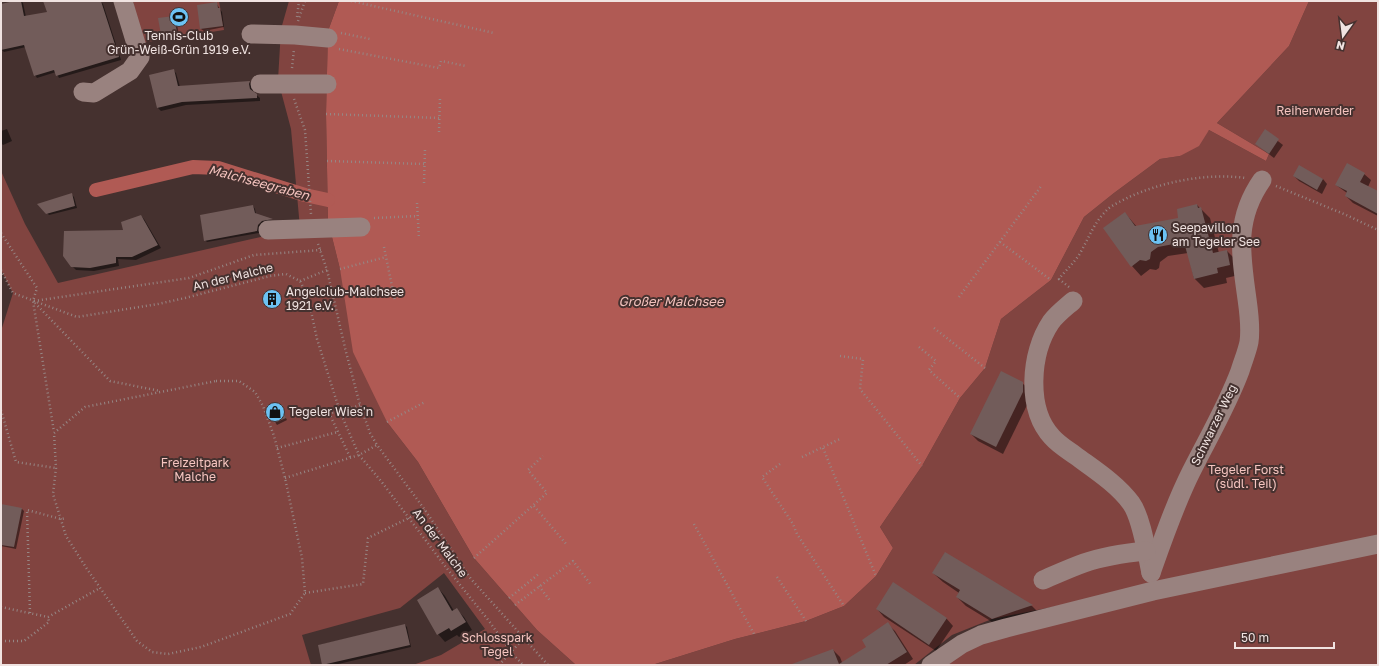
<svg xmlns="http://www.w3.org/2000/svg" width="1379" height="666" font-family="'Golos Text',sans-serif">
<style>
.green{fill:#814440}
.water{fill:#b05a54}
.shadow{fill:#0007}
.lines{fill:none;stroke-linecap:round;stroke-linejoin:round}
.canal{stroke:#b05a54;stroke-width:14}
.building{fill:#725c5a}
.path{stroke:#968684;stroke-width:2.5;stroke-dasharray:1 3;stroke-linecap:butt}
.minor{stroke:#99827f;stroke-width:19}
.labels{text-anchor:middle;stroke-width:4;stroke-linejoin:round;paint-order:stroke}
.poi-label{font-size:12px;fill:#f0e3e1;stroke:#45312f;text-anchor:start}
.park-label{font-size:12px;fill:#f6c5c0;stroke:#45312f}
.street-label{font-size:12px;fill:#f0e3e1;stroke:#45312f}
.water-label{font-size:13px;font-style:italic;fill:#f2c1bc;stroke:#45312f}
</style>
<rect width="100%" height="100%" fill="#45312f"/>
<!-- green -->
<g class="green">
<path d="M 133,1 L 219,1 L 224,30 L 141,43 Z"/>
<path d="M 289,1 L 339,1 L 328,31 L 326,114 L 328,221 L 340,269 L 387,422 L 418,462 L 474,558 L 537,630 L 576,665 L 413,665 L 441,655 L 485,629 L 444,573 L 400,608 L 302,635 L 311,665 L 1,665 L 1,331 L 13,293 L 1,270 L 1,171 L 25,224 L 58,283 L 300,228 L 291,129 L 278,80 L 281,29 Z"/>
<path d="M 1309,1 L 1378,1 L 1378,665 L 940,665 L 982,640 L 1128,592 L 992,619 L 952,635 L 914,665 L 652,665 L 735,639 L 806,621 L 844,606 L 876,576 L 893,548 L 880,527 L 922,466 L 960,398 L 985,368 L 1001,319 L 1051,280 L 1084,217 L 1114,193 L 1160,159 L 1180,156 L 1209,130 L 1266,161 L 1269,154 L 1217,123 L 1289,46 Z"/>
</g>
<!-- water -->
<path class="water" d="M 339,1 L 1309,1 L 1289,46 L 1217,123 L 1269,154 L 1266,161 L 1209,130 L 1199,146 L 1180,156 L 1160,159 L 1114,193 L 1084,217 L 1051,280 L 1001,319 L 985,368 L 960,398 L 922,466 L 880,527 L 893,548 L 876,576 L 844,606 L 806,621 L 735,639 L 652,665 L 576,665 L 537,630 L 474,558 L 418,462 L 387,422 L 353,352 L 340,269 L 328,221 L 326,114 L 328,31 Z"/>
<!-- shadow -->
<g class="shadow">
<path d="M 21,1 L 23,3 L 26,17 L 49,13 L 44,1 L 101,2 L 103,4 L 121,60 L 59,78 L 56,72 L 37,78 L 35,75 L 26,47 L 4,52 L 1,49 L 1,5 Z"/>
<path d="M 216,3 L 222,12 L 224,27 L 204,31 L 201,29 Z"/>
<path d="M 174,17 L 176,19 L 179,35 L 164,37 L 162,35 L 160,19 Z"/>
<path d="M 173,70 L 176,73 L 180,87 L 249,82 L 253,85 L 253,92 L 260,98 L 260,101 L 186,105 L 161,111 L 158,108 L 150,76 Z"/>
<path d="M 7,129 L 12,141 L 3,145 L 1,143 L 1,131 Z"/>
<path d="M 1265,131 L 1283,145 L 1274,158 L 1256,144 Z"/>
<path d="M 1364,174 L 1371,180 L 1368,187 L 1378,192 L 1378,216 L 1353,203 L 1346,196 L 1347,193 L 1336,185 Z"/>
<path d="M 1294,176 L 1323,179 L 1327,184 L 1322,194 L 1299,181 Z"/>
<path d="M 72,195 L 74,197 L 77,208 L 49,215 L 39,204 Z"/>
<path d="M 1197,205 L 1210,218 L 1219,253 L 1227,251 L 1236,260 L 1239,275 L 1226,278 L 1227,283 L 1204,288 L 1194,278 L 1188,253 L 1168,256 L 1160,262 L 1159,268 L 1156,270 L 1150,269 L 1141,276 L 1132,266 L 1104,228 L 1125,213 L 1137,227 L 1179,219 Z"/>
<path d="M 253,206 L 255,209 L 256,214 L 273,221 L 260,227 L 259,233 L 207,242 L 205,240 Z"/>
<path d="M 141,216 L 144,219 L 161,248 L 136,260 L 118,259 L 119,266 L 94,271 L 76,270 L 72,266 L 124,231 Z"/>
<path d="M 1022,383 L 1030,390 L 1030,399 L 1003,454 L 978,441 L 971,434 Z"/>
<path d="M 278,403 L 287,420 L 277,425 L 275,422 Z"/>
<path d="M 1,505 L 22,509 L 24,511 L 16,549 L 1,546 Z"/>
<path d="M 945,553 L 1032,606 L 1041,615 L 1002,628 L 966,606 L 957,597 L 959,593 L 943,582 L 933,573 Z"/>
<path d="M 438,588 L 445,596 L 454,611 L 457,610 L 464,617 L 472,630 L 459,637 L 457,635 L 445,642 L 438,634 Z"/>
<path d="M 877,609 L 946,618 L 953,626 L 936,651 L 884,617 Z"/>
<path d="M 887,624 L 895,631 L 913,659 L 904,665 L 856,665 L 867,647 Z"/>
<path d="M 405,625 L 407,627 L 411,647 L 334,665 L 324,665 L 319,645 Z"/>
<path d="M 833,650 L 840,657 L 843,665 L 811,665 Z"/>
</g>
<g class="lines">
<!-- canal -->
<path class="canal" d="M 96,190 L 193,167 L 218,168 L 305,195 L 328,200"/>
</g>
<!-- building -->
<g class="building">
<path d="M 14,1 L 21,1 L 24,16 L 47,12 L 43,1 L 101,1 L 119,57 L 56,76 L 54,70 L 34,76 L 24,45 L 1,50 L 1,4 Z"/>
<path d="M 217,2 L 218,8 L 220,8 L 223,26 L 200,29 L 197,5 Z"/>
<path d="M 174,16 L 177,33 L 161,35 L 158,18 Z"/>
<path d="M 174,69 L 178,86 L 250,81 L 249,84 L 250,89 L 257,94 L 257,98 L 182,102 L 157,108 L 149,75 Z"/>
<path d="M 1265,129 L 1279,139 L 1269,154 L 1255,144 Z"/>
<path d="M 1347,163 L 1365,173 L 1360,182 L 1378,191 L 1378,214 L 1345,196 L 1347,191 L 1335,185 Z"/>
<path d="M 1299,165 L 1323,179 L 1317,190 L 1293,176 Z"/>
<path d="M 72,193 L 75,206 L 46,214 L 37,204 Z"/>
<path d="M 1197,204 L 1198,208 L 1201,207 L 1213,253 L 1227,250 L 1230,265 L 1217,268 L 1218,273 L 1194,279 L 1184,242 L 1158,247 L 1151,252 L 1150,259 L 1146,261 L 1140,260 L 1131,267 L 1103,228 L 1125,212 L 1135,226 L 1178,218 L 1177,209 Z"/>
<path d="M 253,205 L 255,213 L 273,219 L 262,221 L 258,225 L 257,231 L 204,241 L 200,215 Z"/>
<path d="M 141,215 L 158,245 L 132,257 L 116,257 L 116,263 L 90,268 L 71,267 L 63,256 L 64,231 L 123,230 L 121,222 Z"/>
<path d="M 1001,371 L 1023,382 L 1023,392 L 996,447 L 970,434 Z"/>
<path d="M 279,402 L 286,418 L 274,423 L 267,407 Z"/>
<path d="M 1,504 L 22,508 L 14,547 L 1,545 Z"/>
<path d="M 945,552 L 985,576 L 1033,605 L 992,619 L 956,597 L 960,590 L 932,573 Z"/>
<path d="M 893,582 L 947,618 L 929,645 L 876,609 Z"/>
<path d="M 438,587 L 452,611 L 457,608 L 466,622 L 451,631 L 449,628 L 437,635 L 417,600 Z"/>
<path d="M 888,622 L 907,652 L 886,665 L 793,665 L 792,664 L 833,649 L 839,664 L 866,647 L 862,640 Z"/>
<path d="M 405,624 L 410,645 L 322,665 L 318,645 Z"/>
</g>
<g class="lines">
<!-- path -->
<g class="path">
<path d="M 351,1 L 494,33"/>
<path d="M 297,17 L 299,1"/>
<path d="M 298,21 L 305,1"/>
<path d="M 341,33 L 370,39"/>
<path d="M 339,49 L 439,68 L 441,61 L 466,66"/>
<path d="M 292,68 L 294,49"/>
<path d="M 294,99 L 305,130 L 311,214"/>
<path d="M 326,114 L 440,118"/>
<path d="M 439,132 L 440,98"/>
<path d="M 327,161 L 424,164"/>
<path d="M 424,183 L 425,149"/>
<path d="M 1276,186 L 1344,214 L 1378,230"/>
<path d="M 417,203 L 419,238"/>
<path d="M 374,218 L 418,216"/>
<path d="M 1,233 L 37,288 L 33,301 L 54,432"/>
<path d="M 1000,242 L 1051,280"/>
<path d="M 318,244 L 327,270 L 346,352 L 360,405 L 370,433 L 377,445 L 425,510 L 471,579 L 548,665"/>
<path d="M 384,247 L 395,301"/>
<path d="M 340,269 L 386,257"/>
<path d="M 1,270 L 13,293 L 77,317 L 158,304 L 185,298 L 270,276 L 286,274 L 300,281 L 308,297 L 317,339 L 340,412 L 359,455 L 381,481 L 445,566 L 489,621 L 511,652 L 523,665"/>
<path d="M 300,281 L 327,270"/>
<path d="M 1069,287 L 1059,279 C 1065,271 1073,264 1079,255 C 1088,240 1093,224 1106,211 C 1111,205 1122,201 1129,197 C 1165,181 1207,173 1246,178"/>
<path d="M 379,290 L 393,288"/>
<path d="M 959,297 L 1042,185"/>
<path d="M 34,301 L 189,278 L 254,255 L 321,250"/>
<path d="M 35,303 L 110,381 L 160,391"/>
<path d="M 934,328 L 985,368"/>
<path d="M 919,347 L 936,361 L 929,370 L 960,398"/>
<path d="M 840,356 L 863,359 L 860,389 L 922,466"/>
<path d="M 216,381 L 239,381 L 255,392 L 263,406 L 274,436 L 285,478 L 302,558 L 305,593 L 290,614 L 201,647 L 168,654 L 152,652 L 137,641 L 87,569 L 66,536 L 53,494 L 56,468 L 54,433 L 85,407 Z"/>
<path d="M 1,410 L 16,462 L 56,468"/>
<path d="M 387,422 L 425,402"/>
<path d="M 277,448 L 338,432"/>
<path d="M 823,448 L 876,576"/>
<path d="M 350,457 L 329,413 L 340,412 L 360,405"/>
<path d="M 802,457 L 840,439"/>
<path d="M 780,464 L 762,477 L 793,524 L 797,534 L 844,606"/>
<path d="M 285,478 L 359,455 L 377,445"/>
<path d="M 534,506 L 567,545"/>
<path d="M 694,524 L 754,634"/>
<path d="M 474,558 L 547,493 L 528,470 L 543,456"/>
<path d="M 777,577 L 806,621"/>
<path d="M 539,586 L 551,602"/>
<path d="M 305,593 L 363,584 L 368,538 L 425,510"/>
<path d="M 509,598 L 540,573"/>
<path d="M 515,605 L 573,561 L 591,585"/>
<path d="M 1,607 L 48,617 L 100,588"/>
<path d="M 30,613 L 27,510 L 61,519 L 66,518"/>
<path d="M 1,641 L 24,641 L 49,622 L 48,617"/>
<path d="M 499,665 L 524,638"/>
</g>
<!-- minor -->
<g class="minor">
<path d="M 251,34 L 295,35 L 328,38"/>
<path d="M 260,84 L 327,84"/>
<path d="M 83,92 L 94,93 L 130,71 L 140,57 L 123,1"/>
<path d="M 268,230 L 361,227"/>
<path d="M 1073,301 C 1065,308 1057,314 1051,322 C 1030,353 1026,409 1052,437 C 1059,445 1068,450 1076,456 C 1095,470 1117,484 1131,503 C 1142,518 1147,555 1151,573"/>
<path d="M 1151,573 C 1163,539 1175,504 1191,472 C 1208,438 1227,406 1240,371 C 1243,361 1247,352 1249,342 C 1251,328 1249,313 1247,299 C 1241,255 1234,220 1262,180"/>
<path d="M 1043,580 C 1057,574 1070,568 1084,563 C 1104,556 1125,553 1146,551"/>
<path d="M 931,665 L 962,644 L 981,635 L 1006,628 L 1153,591 L 1378,544"/>
</g>
</g>
<!-- icons -->
<defs>
<symbol id="stadium-disc" viewBox="-11 -11 22 22"><circle r="9.5" fill="#6cc2f3" stroke="#45312f"/><path d="M0-5a6.5 5 0 1 0 0 10a6.5 5 0 1 0 0-10ZM-3.5-1.8h7v3.6h-7Z" fill="#111"/></symbol>
<symbol id="restaurant-disc" viewBox="-11 -11 22 22"><circle r="9.5" fill="#6cc2f3" stroke="#45312f"/><path d="M-5-6h1v4h1v-4h1v4h1v-4h1v5L-1.5 .5V6h-2V.5L-5-1ZM5-6V6H3V1.5H1.5Q1.5-4 5-6Z" fill="#111"/></symbol>
<symbol id="building-disc" viewBox="-11 -11 22 22"><circle r="9.5" fill="#6cc2f3" stroke="#45312f"/><path d="M-4-6H4V6H1V3H-1V6H-4ZM-2.5-4.3h1.7v1.8h-1.7ZM.8-4.3h1.7v1.8H.8ZM-2.5-1h1.7V.8h-1.7ZM.8-1h1.7V.8H.8Z" fill="#111"/></symbol>
<symbol id="shop-disc" viewBox="-11 -11 22 22"><circle r="9.5" fill="#6cc2f3" stroke="#45312f"/><path d="M-5-2.5h2.3a2.7 3.5 0 0 1 5.4 0H5L5.5 6h-11ZM-1.5-2.5h3a1.5 2.3 0 0 0-3 0Z" fill="#111"/></symbol>
</defs>
<g fill-rule="evenodd">
<use href="#stadium-disc" x="168" y="6" width="22" height="22"/>
<use href="#restaurant-disc" x="1147" y="224" width="22" height="22"/>
<use href="#building-disc" x="261" y="288" width="22" height="22"/>
<use href="#shop-disc" x="264" y="401" width="22" height="22"/>
</g>
<g class="labels">
<!-- poi labels -->
<g class="poi-label">
<text x="179" y="40" text-anchor="middle">Tennis-Club<tspan x="179" dy="14">Grün-Weiß-Grün 1919 e.V.</tspan></text>
<text x="1172" y="232">Seepavillon<tspan x="1172" dy="14">am Tegeler See</tspan></text>
<text x="286" y="296">Angelclub-Malchsee<tspan x="286" dy="14">1921 e.V.</tspan></text>
<text x="289" y="416">Tegeler Wies'n</text>
</g>
<!-- park labels -->
<g class="park-label">
<text x="1315" y="115">Reiherwerder</text>
<text x="195" y="467">Freizeitpark<tspan x="195" dy="14">Malche</tspan></text>
<text x="1246" y="474">Tegeler Forst<tspan x="1246" dy="14">(südl. Teil)</tspan></text>
<text x="497" y="642">Schlosspark<tspan x="497" dy="14">Tegel</tspan></text>
</g>
<!-- street labels -->
<g class="street-label">
<text transform="translate(233 277) rotate(-14)" y="4">An der Malche</text>
<text transform="translate(1214 425) rotate(-64)" y="4">Schwarzer Weg</text>
<text transform="translate(440 543) rotate(53)" y="4">An der Malche</text>
</g>
<!-- water labels -->
<g class="water-label">
<text transform="translate(259 182) rotate(15)" y="5">Malchseegraben</text>
<text x="671" y="306">Großer Malchsee</text>
</g>
</g>
<!-- border -->
<rect width="1379" height="666" fill="none" stroke="#f0e3e1" stroke-width="4"/>
<!-- north arrow -->
<g transform="translate(1343 36) rotate(194)" stroke="#45312f" stroke-width="3" paint-order="stroke">
<path d="M0-3L7 15L0 10L-7 15Z" fill="#f0e3e1"/>
<text y="-6" font-size="11" font-weight="bold" text-anchor="middle" fill="#f0e3e1">N</text>
</g>
<!-- scale -->
<path d="M1235 642v6h99v-6" fill="none" stroke="#f0e3e1" stroke-width="2"/>
<text x="1241" y="642" font-size="12" fill="#f0e3e1" stroke="#45312f" stroke-width="3" paint-order="stroke">50 m</text>
</svg>
